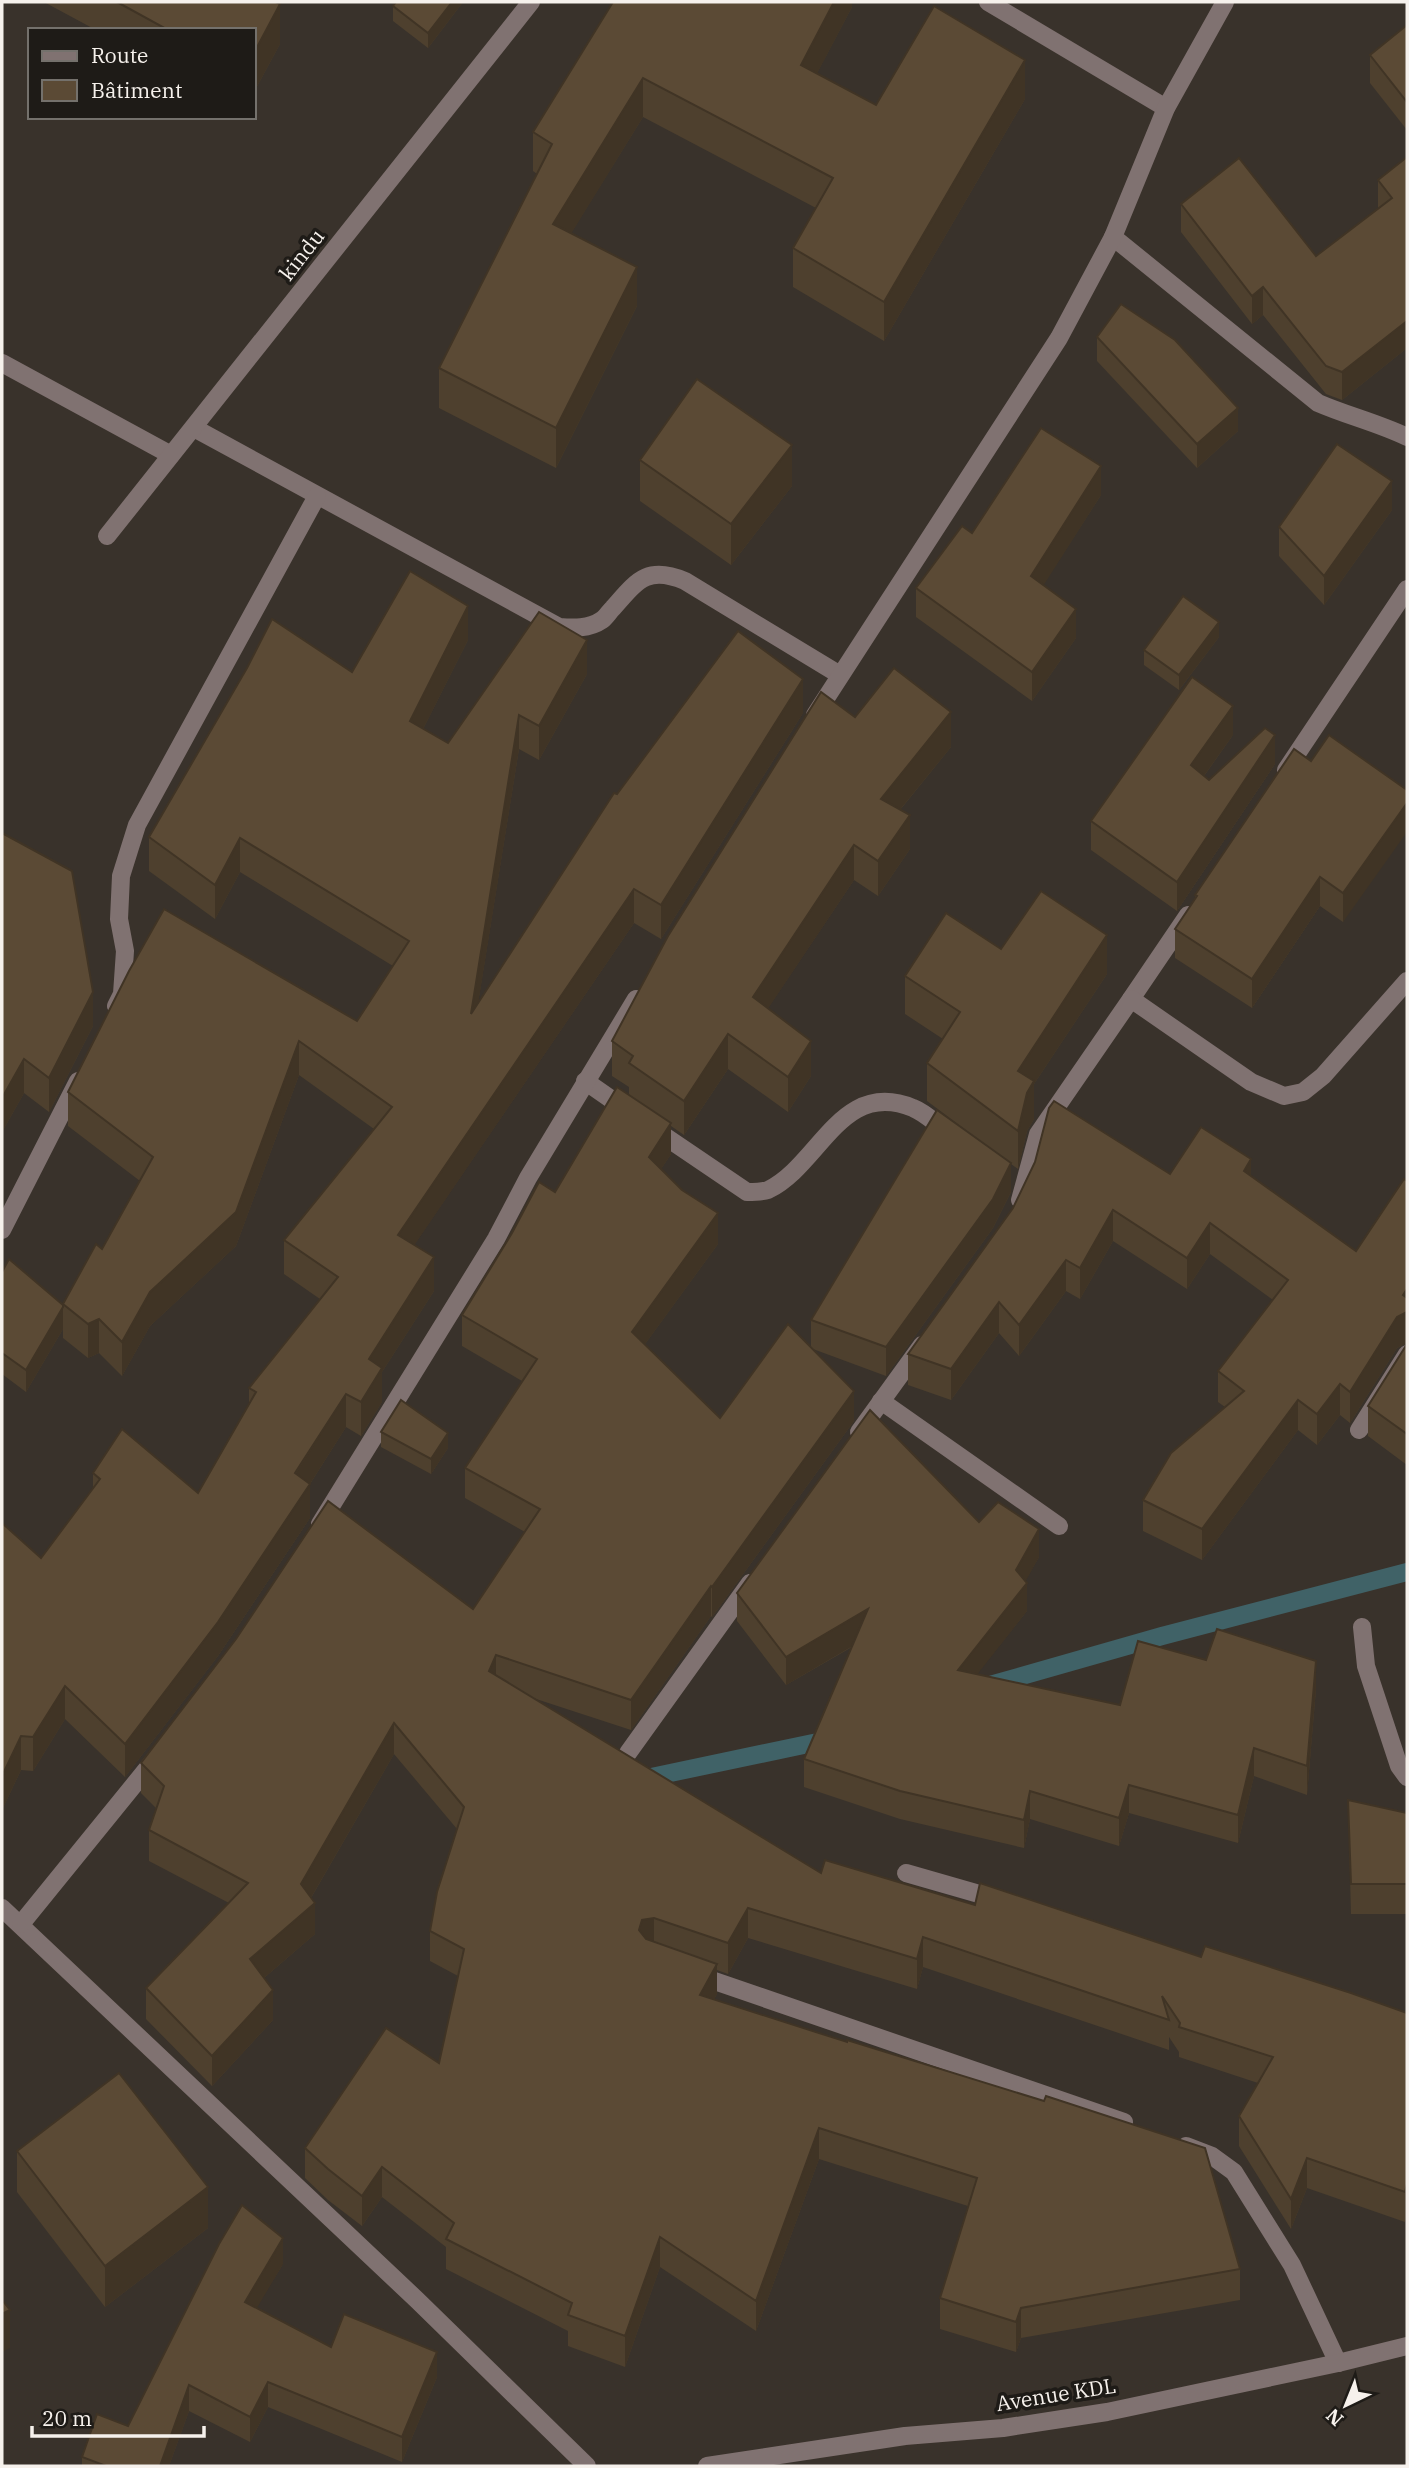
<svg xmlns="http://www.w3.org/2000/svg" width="1409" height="2468" font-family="'IBM Plex Serif',serif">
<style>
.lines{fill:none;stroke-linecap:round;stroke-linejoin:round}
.stream{stroke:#406267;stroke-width:18}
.minor{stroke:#807271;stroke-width:18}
.wall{fill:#4e402e}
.shaded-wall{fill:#403425}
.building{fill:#5b4a35;stroke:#403425;stroke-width:2}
.labels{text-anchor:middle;stroke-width:7;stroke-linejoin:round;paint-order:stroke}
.street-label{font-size:21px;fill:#f6f1ec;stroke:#1e1b17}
</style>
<rect width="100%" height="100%" fill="#39322b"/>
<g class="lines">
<!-- stream -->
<g class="stream">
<path d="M 983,1687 L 1162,1636 L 1407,1572"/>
<path d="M 637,1780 L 832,1739"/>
</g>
<!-- minor -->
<g class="minor">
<path d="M 988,2 L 1166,108"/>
<path d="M 1113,237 L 1318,403 C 1348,416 1378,423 1407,437"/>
<path d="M 2,363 L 171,455"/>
<path d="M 194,428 L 559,627 C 573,628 589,629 602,620 C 606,617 609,612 613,608 C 637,581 647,565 685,581 L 840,675"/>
<path d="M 107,536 L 531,2"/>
<path d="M 815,715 L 1059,338 L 1113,237 L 1166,108 L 1225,2"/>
<path d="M 1286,770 L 1407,589"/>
<path d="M 1131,999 L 1188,915"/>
<path d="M 116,1006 L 122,994 L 125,951 L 119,919 L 121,876 L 137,825 L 317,496"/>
<path d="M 585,1081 L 628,1111"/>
<path d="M 654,1129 L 747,1192 C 754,1192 762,1192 768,1190 C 820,1165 841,1078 913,1108 C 926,1113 937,1125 949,1133"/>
<path d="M 1020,1200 L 1038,1134 L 1131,999 L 1251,1082 L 1284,1096 L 1303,1092 L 1323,1076 L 1407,981"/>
<path d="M 2,1230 L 78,1081"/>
<path d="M 881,1401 L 1059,1526"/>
<path d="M 1359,1430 L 1407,1354"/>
<path d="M 859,1432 L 922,1345"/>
<path d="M 320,1524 L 496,1239 L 528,1178 L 636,999"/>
<path d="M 1362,1627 L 1366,1666 L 1399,1766 L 1407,1777"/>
<path d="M 628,1753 L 750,1583"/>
<path d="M 906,1873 L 1000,1900"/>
<path d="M 2,1908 L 417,2300 L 587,2466"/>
<path d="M 21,1924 L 155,1759"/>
<path d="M 697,1975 L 1124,2122"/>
<path d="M 1186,2146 L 1212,2156 L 1234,2172 L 1292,2265 L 1338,2363"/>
<path d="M 707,2466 L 905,2436 L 1003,2428 L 1107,2412 L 1338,2363 L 1407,2346"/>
</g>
</g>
<!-- wall -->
<g class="wall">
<path d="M 44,2 L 276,2 L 280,44 L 254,92 L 254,30 L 96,30 Z"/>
<path d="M 396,2 L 463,2 L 428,48 L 393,21 L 393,6 Z"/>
<path d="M 613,2 L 852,2 L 852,7 L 817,73 L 876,105 L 1025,99 L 884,341 L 793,287 L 793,248 L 816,208 L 643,117 L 571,233 L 637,306 L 556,468 L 439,408 L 439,368 L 537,174 L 533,171 L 533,132 Z"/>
<path d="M 1407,25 L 1407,130 L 1370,83 L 1370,55 Z"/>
<path d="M 1407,157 L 1407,348 L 1342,400 L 1326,394 L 1263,315 L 1252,324 L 1181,232 L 1181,204 L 1316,256 L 1378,209 L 1378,180 Z"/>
<path d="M 1097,337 L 1238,431 L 1197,468 L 1097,361 Z"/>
<path d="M 640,460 L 792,486 L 731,565 L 640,501 Z"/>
<path d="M 1101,495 L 1043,585 L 1076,638 L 1032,701 L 916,617 L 916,588 L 972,533 Z"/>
<path d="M 1392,510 L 1324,605 L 1279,556 L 1279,527 Z"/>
<path d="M 1219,637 L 1179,690 L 1144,665 L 1144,650 Z"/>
<path d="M 468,640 L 423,729 L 448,743 L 587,674 L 539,760 L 519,749 L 478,1003 L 617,794 L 803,713 L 661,939 L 634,923 L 414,1245 L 434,1291 L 382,1372 L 382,1402 L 361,1436 L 346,1427 L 310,1484 L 310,1518 L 218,1656 L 125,1777 L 65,1719 L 33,1771 L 21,1770 L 2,1810 L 41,1558 L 93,1488 L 93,1473 L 198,1493 L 249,1404 L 249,1388 L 320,1299 L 284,1274 L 284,1240 L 374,1129 L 299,1075 L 236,1246 L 150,1326 L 122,1376 L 99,1353 L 88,1358 L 63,1338 L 63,1329 L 26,1392 L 2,1374 L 2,1272 L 63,1305 L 102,1249 L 140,1181 L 68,1126 L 68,1092 L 357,1021 L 393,966 L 240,872 L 215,919 L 149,871 L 149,837 L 352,672 Z"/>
<path d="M 855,717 L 951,747 L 900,810 L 910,849 L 878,896 L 854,880 L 768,1008 L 811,1076 L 788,1112 L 728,1069 L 684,1135 L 671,1126 L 671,1154 L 661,1169 L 718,1244 L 645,1344 L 720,1418 L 811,1348 L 811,1320 L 971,1134 L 927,1101 L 927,1063 L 943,1039 L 905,1014 L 905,976 L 1001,949 L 1107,974 L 1034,1084 L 1034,1119 L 1027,1131 L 1018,1169 L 1011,1164 L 1011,1192 L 993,1228 L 886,1376 L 813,1349 L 854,1421 L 712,1617 L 711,1616 L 631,1730 L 533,1698 L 821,1873 L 975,1905 L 1201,1957 L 1407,2013 L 1405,2222 L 1307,2188 L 1291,2229 L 1239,2146 L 1239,2116 L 1258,2083 L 1179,2057 L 1179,2052 L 1169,2037 L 1169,2050 L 923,1967 L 917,1989 L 748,1938 L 728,1974 L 717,1970 L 717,1994 L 714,1999 L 1240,2269 L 1240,2300 L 1021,2338 L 1016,2352 L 940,2329 L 940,2298 L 968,2206 L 819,2159 L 756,2331 L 660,2267 L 625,2367 L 568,2346 L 568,2331 L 446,2269 L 446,2247 L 382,2197 L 362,2226 L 328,2200 L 305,2178 L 305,2148 L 439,2063 L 458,1976 L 430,1961 L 430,1931 L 457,1829 L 394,1754 L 311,1898 L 315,1934 L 264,1978 L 273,2020 L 212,2086 L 146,2019 L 146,1988 L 229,1903 L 149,1861 L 149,1830 L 156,1808 L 141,1793 L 141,1763 L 473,1609 L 525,1532 L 465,1498 L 465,1468 L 522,1381 L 462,1346 L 462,1315 L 629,1095 L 629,1087 L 612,1076 L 612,1041 Z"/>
<path d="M 1233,735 L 1204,776 L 1209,780 L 1275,764 L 1177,911 L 1091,850 L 1091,821 Z"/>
<path d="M 1311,761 L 1407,790 L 1343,922 L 1320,906 L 1252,1008 L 1175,958 L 1175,929 L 1195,898 L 1195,895 Z"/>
<path d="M 2,833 L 93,1026 L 49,1112 L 24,1093 L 2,1132 Z"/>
<path d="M 1170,1174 L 1251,1176 L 1356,1251 L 1407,1181 L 1407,1343 L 1397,1348 L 1350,1423 L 1340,1415 L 1317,1445 L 1298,1430 L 1202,1560 L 1143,1531 L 1143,1500 L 1225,1407 L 1218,1402 L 1218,1371 L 1273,1300 L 1210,1254 L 1187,1289 L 1113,1241 L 1080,1299 L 1066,1291 L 1019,1356 L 999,1333 L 951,1400 L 908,1385 L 908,1354 L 1013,1208 Z"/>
<path d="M 1407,1344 L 1407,1465 L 1368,1436 L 1368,1406 Z"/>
<path d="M 381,1432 L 448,1448 L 431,1474 L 381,1447 Z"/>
<path d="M 979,1522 L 1039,1557 L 1025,1581 L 1027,1611 L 976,1675 L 1120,1705 L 1316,1689 L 1307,1795 L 1254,1776 L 1238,1843 L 1129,1813 L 1119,1846 L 1030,1819 L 1024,1848 L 900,1819 L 804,1787 L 804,1759 L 852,1647 L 786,1685 L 737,1621 L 737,1593 Z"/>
<path d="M 1348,1800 L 1407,1813 L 1407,1914 L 1351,1914 Z"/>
<path d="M 17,2151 L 208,2228 L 105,2307 L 17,2192 Z"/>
<path d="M 283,2264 L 256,2308 L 331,2347 L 437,2377 L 402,2462 L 268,2407 L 250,2442 L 189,2411 L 169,2466 L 82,2466 L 82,2457 L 128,2426 Z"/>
</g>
<!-- shaded-wall -->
<g class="shaded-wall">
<path d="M 452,2 L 463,2 L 428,48 L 428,33 Z"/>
<path d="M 834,2 L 852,2 L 852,7 L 801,104 L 801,65 Z"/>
<path d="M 280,4 L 280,44 L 254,92 L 254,53 Z"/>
<path d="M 1025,60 L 1025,99 L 884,341 L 884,302 Z"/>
<path d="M 643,78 L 643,117 L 553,263 L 553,224 Z"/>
<path d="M 637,267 L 637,306 L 556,468 L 556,428 Z"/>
<path d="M 1263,287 L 1263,315 L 1252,324 L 1252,296 Z"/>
<path d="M 1407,321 L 1407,348 L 1342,400 L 1342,372 Z"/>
<path d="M 1238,408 L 1238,431 L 1197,468 L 1197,444 Z"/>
<path d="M 792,445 L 792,486 L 731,565 L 731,524 Z"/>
<path d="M 1101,466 L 1101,495 L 1031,605 L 1031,576 Z"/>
<path d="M 1392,481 L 1392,510 L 1324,605 L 1324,576 Z"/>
<path d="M 468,606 L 468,640 L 410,755 L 410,721 Z"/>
<path d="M 1076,609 L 1076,638 L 1032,701 L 1032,672 Z"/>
<path d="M 1219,622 L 1219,637 L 1179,690 L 1179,675 Z"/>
<path d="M 587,640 L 587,674 L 539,760 L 539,726 Z"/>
<path d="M 803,679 L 803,713 L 661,939 L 661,905 Z"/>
<path d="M 1233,706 L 1233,735 L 1191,794 L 1191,765 Z"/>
<path d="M 951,712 L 951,747 L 881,833 L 881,799 Z"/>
<path d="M 519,715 L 519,749 L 471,1048 L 471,1014 Z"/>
<path d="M 1275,735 L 1275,764 L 1177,911 L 1177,882 Z"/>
<path d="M 1407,803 L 1407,832 L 1343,922 L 1343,893 Z"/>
<path d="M 910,815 L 910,849 L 878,896 L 878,861 Z"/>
<path d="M 240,838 L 240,872 L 215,919 L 215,885 Z"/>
<path d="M 854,845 L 854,880 L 753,1031 L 753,997 Z"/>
<path d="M 1320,877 L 1320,906 L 1252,1008 L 1252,979 Z"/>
<path d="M 634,889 L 634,923 L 398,1269 L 398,1235 Z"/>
<path d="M 1107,935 L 1107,974 L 1034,1084 L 1034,1119 L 1027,1131 L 1018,1169 L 1018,1071 Z"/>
<path d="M 93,992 L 93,1026 L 49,1112 L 49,1078 Z"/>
<path d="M 728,1034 L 728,1069 L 684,1135 L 684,1101 Z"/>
<path d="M 299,1041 L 299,1075 L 236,1246 L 150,1326 L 122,1376 L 122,1342 L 150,1292 Z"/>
<path d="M 811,1041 L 811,1076 L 788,1112 L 788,1077 Z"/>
<path d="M 24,1059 L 24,1093 L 2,1132 L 2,1098 Z"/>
<path d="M 671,1123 L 671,1154 L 649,1188 L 649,1157 Z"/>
<path d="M 1251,1159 L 1251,1190 L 1244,1171 Z"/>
<path d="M 1011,1163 L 1011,1192 L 993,1228 L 886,1376 L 886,1347 Z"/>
<path d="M 1113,1210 L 1113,1241 L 1080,1299 L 1080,1268 Z"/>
<path d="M 718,1213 L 718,1244 L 632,1362 L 632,1332 Z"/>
<path d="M 1210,1223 L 1210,1254 L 1187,1289 L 1187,1258 Z"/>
<path d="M 434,1257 L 434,1291 L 382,1372 L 382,1402 L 361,1436 L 361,1402 L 369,1359 Z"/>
<path d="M 1066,1260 L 1066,1291 L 1019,1356 L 1019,1325 Z"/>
<path d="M 1407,1289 L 1407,1343 L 1397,1348 L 1350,1423 L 1350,1392 Z"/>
<path d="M 999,1302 L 999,1333 L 951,1400 L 951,1369 Z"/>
<path d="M 63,1307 L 63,1329 L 26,1392 L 26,1370 Z"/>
<path d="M 99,1319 L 99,1353 L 88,1358 L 88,1324 Z"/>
<path d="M 1340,1384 L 1340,1415 L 1317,1445 L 1317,1414 Z"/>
<path d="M 854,1391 L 854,1421 L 712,1617 L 712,1587 Z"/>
<path d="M 346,1394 L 346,1427 L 308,1487 L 310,1484 L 310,1518 L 218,1656 L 125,1777 L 125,1744 Z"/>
<path d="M 1298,1400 L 1298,1430 L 1202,1560 L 1202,1529 Z"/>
<path d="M 448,1433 L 448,1448 L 431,1474 L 431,1459 Z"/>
<path d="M 1039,1529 L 1039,1557 L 1019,1593 L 1027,1583 L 1027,1611 L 958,1699 L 958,1670 Z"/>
<path d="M 711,1586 L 711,1616 L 631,1730 L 631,1700 Z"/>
<path d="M 868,1609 L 868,1637 L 786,1685 L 786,1657 Z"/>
<path d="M 496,1655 L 496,1686 L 489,1671 Z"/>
<path d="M 1316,1661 L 1316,1689 L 1307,1795 L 1307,1766 Z"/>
<path d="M 65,1686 L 65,1719 L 33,1771 L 33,1737 Z"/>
<path d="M 394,1723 L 394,1754 L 301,1915 L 301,1884 Z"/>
<path d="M 21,1736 L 21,1770 L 2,1810 L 2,1776 Z"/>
<path d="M 1254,1748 L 1254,1776 L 1238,1843 L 1238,1815 Z"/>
<path d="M 1129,1785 L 1129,1813 L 1119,1846 L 1119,1818 Z"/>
<path d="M 1030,1791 L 1030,1819 L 1024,1848 L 1024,1820 Z"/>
<path d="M 315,1903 L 315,1934 L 250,1990 L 250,1959 Z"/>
<path d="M 748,1908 L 748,1938 L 728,1974 L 728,1943 Z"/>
<path d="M 654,1918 L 654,1948 L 639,1930 L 642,1920 Z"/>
<path d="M 923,1937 L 923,1967 L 917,1989 L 917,1959 Z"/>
<path d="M 717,1964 L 717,1994 L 700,2025 L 700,1995 Z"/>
<path d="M 273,1990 L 273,2020 L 212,2086 L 212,2056 Z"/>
<path d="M 819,2128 L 819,2159 L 756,2331 L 756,2301 Z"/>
<path d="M 1307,2158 L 1307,2188 L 1291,2229 L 1291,2199 Z"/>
<path d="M 382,2167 L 382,2197 L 362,2226 L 362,2196 Z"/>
<path d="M 1407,2184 L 1407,2214 L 1405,2222 L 1405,2192 Z"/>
<path d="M 208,2187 L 208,2228 L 105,2307 L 105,2266 Z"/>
<path d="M 660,2237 L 660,2267 L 625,2367 L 625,2336 Z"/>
<path d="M 283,2238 L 283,2264 L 245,2328 L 245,2302 Z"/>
<path d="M 1021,2308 L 1021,2338 L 1016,2352 L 1016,2322 Z"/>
<path d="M 10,2310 L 10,2348 L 2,2352 L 2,2314 Z"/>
<path d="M 437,2352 L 437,2377 L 402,2462 L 402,2437 Z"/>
<path d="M 268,2382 L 268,2407 L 250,2442 L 250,2417 Z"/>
<path d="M 189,2385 L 189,2411 L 169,2466 L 160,2466 Z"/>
</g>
<!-- building -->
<g class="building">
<path d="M 117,2 L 276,2 L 280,4 L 254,53 L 254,30 L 168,30 Z"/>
<path d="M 396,2 L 452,2 L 428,33 L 393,6 Z"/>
<path d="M 613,2 L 834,2 L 801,65 L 876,105 L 934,6 L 1025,60 L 884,302 L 793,248 L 833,178 L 643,78 L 553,224 L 637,267 L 556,428 L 439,368 L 552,144 L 533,132 Z"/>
<path d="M 1407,25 L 1407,102 L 1370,55 Z"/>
<path d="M 1407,157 L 1407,321 L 1342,372 L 1326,366 L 1263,287 L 1252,296 L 1181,204 L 1239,158 L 1316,256 L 1392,198 L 1378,180 Z"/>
<path d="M 1121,304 L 1175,340 L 1238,408 L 1197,444 L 1097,337 Z"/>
<path d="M 697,379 L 792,445 L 731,524 L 640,460 Z"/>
<path d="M 1041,428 L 1101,466 L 1031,576 L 1076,609 L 1032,672 L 916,588 L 962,526 L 972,533 Z"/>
<path d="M 1337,444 L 1392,481 L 1324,576 L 1279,527 Z"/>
<path d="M 410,571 L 468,606 L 410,721 L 448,743 L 539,612 L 587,640 L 539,726 L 519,715 L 471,1014 L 614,793 L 617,794 L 738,631 L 803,679 L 661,905 L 634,889 L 398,1235 L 434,1257 L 369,1359 L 382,1368 L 361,1402 L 346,1394 L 295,1473 L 310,1484 L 218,1622 L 125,1744 L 65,1686 L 33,1737 L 21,1736 L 2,1776 L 2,1523 L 41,1558 L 100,1479 L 93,1473 L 122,1429 L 198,1493 L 256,1392 L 249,1388 L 338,1277 L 284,1240 L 392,1107 L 299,1041 L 236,1212 L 150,1292 L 122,1342 L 99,1319 L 88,1324 L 63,1304 L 96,1244 L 102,1249 L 153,1157 L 68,1092 L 129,971 L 164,909 L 357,1021 L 409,941 L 240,838 L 215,885 L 149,837 L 247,668 L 272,619 L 352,672 Z"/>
<path d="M 1183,596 L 1219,622 L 1179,675 L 1144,650 Z"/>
<path d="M 894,668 L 951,712 L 881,799 L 910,815 L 878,861 L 854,845 L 753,997 L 811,1041 L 788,1077 L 728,1034 L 684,1101 L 629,1063 L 633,1056 L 612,1041 L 668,936 L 821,692 L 855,717 Z"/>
<path d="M 1192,677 L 1233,706 L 1191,765 L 1209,780 L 1265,728 L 1275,735 L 1177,882 L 1091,821 Z"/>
<path d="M 1329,735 L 1407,790 L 1407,803 L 1343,893 L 1320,877 L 1252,979 L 1175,929 L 1197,896 L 1195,895 L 1294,749 L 1311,761 Z"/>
<path d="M 2,833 L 72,871 L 93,992 L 49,1078 L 24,1059 L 2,1098 Z"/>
<path d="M 1041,891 L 1107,935 L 1018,1071 L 1034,1081 L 1027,1093 L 1018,1131 L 927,1063 L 960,1012 L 905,976 L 946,913 L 1001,949 Z"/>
<path d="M 617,1087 L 671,1123 L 649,1157 L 682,1190 L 718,1213 L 632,1332 L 720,1418 L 788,1324 L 854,1391 L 712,1587 L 711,1586 L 631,1700 L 496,1655 L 489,1671 L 821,1873 L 825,1860 L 975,1905 L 980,1883 L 1201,1957 L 1205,1946 L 1351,1993 L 1407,2013 L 1407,2184 L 1405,2192 L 1307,2158 L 1291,2199 L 1239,2116 L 1273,2057 L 1179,2027 L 1180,2023 L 1162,1996 L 1169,2020 L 923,1937 L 917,1959 L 748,1908 L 728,1943 L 654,1918 L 642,1920 L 639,1930 L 646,1939 L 717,1964 L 700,1995 L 847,2042 L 847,2040 L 1044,2101 L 1046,2096 L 1205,2148 L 1240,2269 L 1021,2308 L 1016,2322 L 940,2298 L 977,2178 L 819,2128 L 756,2301 L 660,2237 L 625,2336 L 568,2315 L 572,2303 L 446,2239 L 454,2223 L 382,2167 L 362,2196 L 328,2169 L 305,2148 L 386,2028 L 439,2063 L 464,1949 L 430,1931 L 437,1892 L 464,1807 L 394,1723 L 301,1884 L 315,1903 L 250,1959 L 273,1990 L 212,2056 L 146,1988 L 248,1883 L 149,1830 L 164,1786 L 141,1763 L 236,1639 L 328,1501 L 473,1609 L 540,1509 L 465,1468 L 537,1359 L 462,1315 L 512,1233 L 539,1182 L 555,1192 Z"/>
<path d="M 1054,1101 L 1170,1174 L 1201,1127 L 1251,1159 L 1244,1171 L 1356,1251 L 1404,1179 L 1407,1181 L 1407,1289 L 1403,1295 L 1407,1298 L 1407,1312 L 1397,1317 L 1350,1392 L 1340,1384 L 1317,1414 L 1298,1400 L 1202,1529 L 1143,1500 L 1171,1453 L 1244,1391 L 1218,1371 L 1288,1280 L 1210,1223 L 1187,1258 L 1113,1210 L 1080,1268 L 1066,1260 L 1019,1325 L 999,1302 L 951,1369 L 908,1354 L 1013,1208 L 1035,1162 L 1049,1108 Z"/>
<path d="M 937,1110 L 1011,1163 L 993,1199 L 886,1347 L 811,1320 Z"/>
<path d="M 9,1259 L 63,1305 L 63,1307 L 26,1370 L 2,1353 L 2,1272 Z"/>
<path d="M 1407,1344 L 1407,1434 L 1368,1406 Z"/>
<path d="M 401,1400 L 448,1433 L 431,1459 L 381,1432 Z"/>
<path d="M 870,1410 L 979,1522 L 998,1502 L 1039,1529 L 1016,1570 L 1027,1583 L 958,1670 L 1120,1705 L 1138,1641 L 1206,1660 L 1217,1629 L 1316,1661 L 1307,1766 L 1254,1748 L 1238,1815 L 1129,1785 L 1119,1818 L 1030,1791 L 1024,1820 L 900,1791 L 804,1759 L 868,1609 L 786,1657 L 737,1593 Z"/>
<path d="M 1348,1800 L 1407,1813 L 1407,1884 L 1351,1884 Z"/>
<path d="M 119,2073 L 208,2187 L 105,2266 L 17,2151 Z"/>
<path d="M 242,2205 L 283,2238 L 245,2302 L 331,2347 L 344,2314 L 437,2352 L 402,2437 L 268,2382 L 250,2417 L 189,2385 L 160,2466 L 106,2466 L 82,2457 L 97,2414 L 128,2426 L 219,2244 Z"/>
<path d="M 2,2300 L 10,2310 L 2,2314 Z"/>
</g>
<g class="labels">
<!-- street labels -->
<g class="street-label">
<text transform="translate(302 255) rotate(-52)" y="7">kindu</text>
<text transform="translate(1056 2395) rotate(-9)" y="7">Avenue KDL</text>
</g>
</g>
<!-- border -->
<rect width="1409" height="2468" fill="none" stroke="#f6f1ec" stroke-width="7"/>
<!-- legend -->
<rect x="28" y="28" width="228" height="91" fill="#1e1b17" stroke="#74716c" stroke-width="2"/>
<rect x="42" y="51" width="35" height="10" fill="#807271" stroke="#74716c" stroke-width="2"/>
<text x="91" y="63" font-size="21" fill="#f6f1ec">Route</text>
<rect x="42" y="80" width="35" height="21" fill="#5b4a35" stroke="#74716c" stroke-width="2"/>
<text x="91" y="98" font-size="21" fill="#f6f1ec">Bâtiment</text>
<!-- north arrow -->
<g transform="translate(1346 2405) rotate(223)" stroke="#1e1b17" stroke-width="5" paint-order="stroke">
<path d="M0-5L12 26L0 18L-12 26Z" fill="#f6f1ec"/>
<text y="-10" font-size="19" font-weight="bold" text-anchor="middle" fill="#f6f1ec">N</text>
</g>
<!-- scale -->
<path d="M32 2426v10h172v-10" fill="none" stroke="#f6f1ec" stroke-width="3.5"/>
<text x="42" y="2426" font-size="21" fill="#f6f1ec" stroke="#1e1b17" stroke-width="5" paint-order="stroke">20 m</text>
</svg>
